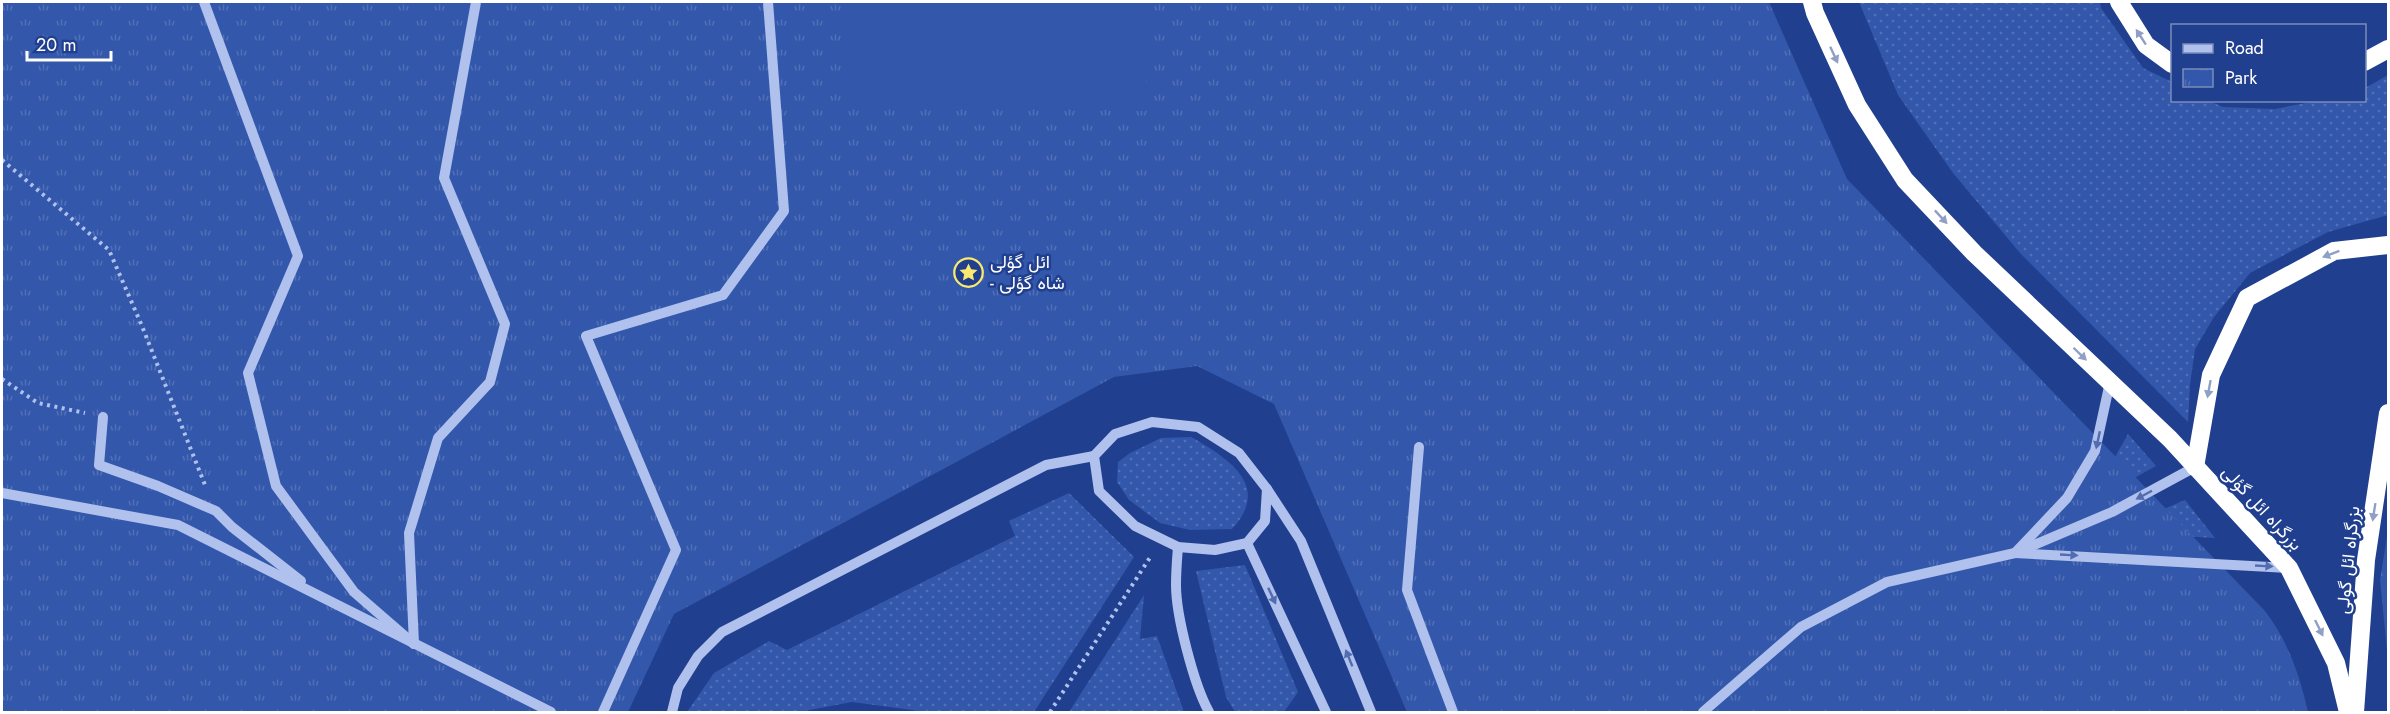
<svg xmlns="http://www.w3.org/2000/svg" width="2390" height="714" font-family="Jost,Vazirmatn,sans-serif">
<style>
.grass{fill:url(#grass-dots)}
.forest{fill:url(#forest-crowns)}
.park{fill:url(#park-tufts)}
.pitch{fill:#3357ab}
.lines{fill:none;stroke-linecap:round;stroke-linejoin:round}
.path{stroke:#afc1ec;stroke-width:4;stroke-dasharray:3 4.5;stroke-linecap:butt}
.minor{stroke:#afc1ec;stroke-width:10}
.highway{stroke:#fff;stroke-width:18}
.oneway{fill:#909fc6}
.oneway2{fill:#526caf}
.labels{text-anchor:middle;stroke-width:5;stroke-linejoin:round;paint-order:stroke}
.poi-label{font-size:18px;fill:#fff;stroke:#203f8e;text-anchor:start}
.street-label{font-size:18px;fill:#fff;stroke:#203f8e}
</style>
<defs>
<pattern id="grass-dots" width="8" height="8" patternUnits="userSpaceOnUse" patternTransform="scale(1.5)"><rect width="8" height="8" fill="#3357ab"/><path d="M2 2h.1M6 6h.1" fill="none" stroke="#5270b8" stroke-width="1.8" stroke-linecap="round"/></pattern>
<pattern id="forest-crowns" width="20" height="18" patternUnits="userSpaceOnUse" patternTransform="scale(1.5)"><rect width="20" height="18" fill="#3357ab"/><path d="M2 6a3 3 0 1 1 6 0M12 15a3 3 0 1 1 6 0" fill="none" stroke="#5270b8"/></pattern>
<pattern id="park-tufts" width="24" height="20" patternUnits="userSpaceOnUse" patternTransform="scale(1.5)"><rect width="24" height="20" fill="#3357ab"/><path d="M3 7l-1-3M5 7V3M7 7l1-3M15 17l-1-3M17 17v-4M19 17l1-3" fill="none" stroke="#5270b8"/></pattern>
</defs>
<rect width="100%" height="100%" fill="#203f8e"/>
<!-- grass -->
<g class="grass">
<path d="M 1859,2 L 2100,2 L 2101,8 L 2143,68 L 2172,82 L 2172,100 L 2209,101 L 2223,107 L 2275,109 L 2316,101 L 2364,100 L 2365,88 L 2388,75 L 2388,215 L 2328,232 L 2250,273 L 2214,317 L 2195,349 L 2190,385 L 2188,422 L 2020,253 L 1953,173 L 1898,95 Z"/>
<path d="M 2128,434 L 2156,466 L 2089,503 Z"/>
<path d="M 1191,437 C 1228,458 1272,486 1232,529 L 1190,530 L 1160,523 L 1129,500 L 1117,482 L 1118,462 L 1130,453 L 1161,438 Z"/>
<path d="M 1069,493 L 1134,557 L 1034,712 L 927,712 L 852,702 L 799,712 L 687,712 L 714,673 L 769,641 L 787,650 L 1015,536 L 1009,521 Z"/>
<path d="M 2185,500 L 2215,538 L 2110,532 Z"/>
<path d="M 1245,565 L 1298,692 L 1284,712 L 1235,712 L 1226,697 L 1196,571 Z"/>
<path d="M 1144,595 L 1140,639 L 1157,636 L 1184,712 L 1069,712 Z"/>
</g>
<!-- forest -->
<path class="forest" d="M 2388,530 L 2388,661 L 2380,580 Z"/>
<!-- park -->
<path class="park" d="M 2,2 L 1769,2 L 1847,179 L 2265,611 C 2288,641 2300,676 2308,712 L 1407,712 L 1274,404 L 1197,366 L 1114,377 L 674,614 L 628,712 L 2,712 Z"/>
<!-- pitch -->
<path class="pitch" d="M 845,2 L 1149,2 L 1145,111 L 842,100 Z"/>
<g class="lines">
<!-- path -->
<g class="path">
<path d="M 2,160 L 109,250 L 142,326 L 205,485"/>
<path d="M 2,379 L 38,403 L 85,413"/>
<path d="M 1050,712 L 1151,556"/>
</g>
<!-- minor -->
<g class="minor">
<path d="M 204,2 L 298,256 L 248,373 L 276,486 L 354,592 L 414,644"/>
<path d="M 2110,382 L 2095,451 L 2067,498 L 2015,553 L 2289,568"/>
<path d="M 103,417 L 99,465 L 158,486 L 216,511 L 232,527 L 301,581"/>
<path d="M 1152,422 L 1198,427 L 1239,453 L 1267,489 L 1265,521 L 1247,543 L 1215,550 L 1178,547 L 1135,526 L 1099,491 L 1094,456 L 1115,434 Z"/>
<path d="M 1419,447 L 1407,590 L 1453,712"/>
<path d="M 1267,489 L 1301,541 L 1371,712"/>
<path d="M 2,493 L 178,525 L 551,712"/>
<path d="M 1247,543 L 1326,712"/>
<path d="M 1178,547 C 1177,559 1176,572 1176,585 C 1176,616 1194,685 1209,712"/>
<path d="M 414,644 L 409,533 L 438,438 L 490,382 L 505,324 L 444,178 L 476,2"/>
<path d="M 603,712 L 676,550 L 586,336 L 723,295 L 784,211 L 768,2"/>
<path d="M 672,712 L 678,688 L 698,656 L 722,632 L 1046,465 L 1094,456"/>
<path d="M 1703,712 L 1801,627 L 1887,582 L 2015,553 L 2112,512 L 2195,467"/>
</g>
<!-- highway -->
<g class="highway">
<path d="M 1812,2 L 1815,13 L 1857,105 L 1905,180 L 1974,253 L 2170,439 L 2289,568 L 2336,663 L 2348,712"/>
<path d="M 2119,2 L 2146,45 L 2172,64"/>
<path d="M 2364,62 L 2388,49"/>
<path d="M 2195,467 L 2211,375 L 2247,298 L 2334,251 L 2388,245"/>
<path d="M 2355,712 L 2366,560 L 2388,413"/>
</g>
</g>
<!-- one-way arrows -->
<defs><path id="oneway-solid" d="M-6-.8H1V-3.2L6.5 0L1 3.2V.8H-6Z" transform="scale(1.5)"/></defs>
<g class="oneway">
<use href="#oneway-solid" transform="translate(2141 37) rotate(-123)"/>
<use href="#oneway-solid" transform="translate(1834 55) rotate(65)"/>
<use href="#oneway-solid" transform="translate(1941 217) rotate(47)"/>
<use href="#oneway-solid" transform="translate(2331 254) rotate(159)"/>
<use href="#oneway-solid" transform="translate(2080 354) rotate(44)"/>
<use href="#oneway-solid" transform="translate(2209 389) rotate(100)"/>
<use href="#oneway-solid" transform="translate(2374 512) rotate(99)"/>
<use href="#oneway-solid" transform="translate(2319 628) rotate(64)"/>
</g>
<g class="oneway2">
<use href="#oneway-solid" transform="translate(2098 440) rotate(102)"/>
<use href="#oneway-solid" transform="translate(2144 495) rotate(152)"/>
<use href="#oneway-solid" transform="translate(2069 555) rotate(3)"/>
<use href="#oneway-solid" transform="translate(2264 566) rotate(3)"/>
<use href="#oneway-solid" transform="translate(1272 596) rotate(65)"/>
<use href="#oneway-solid" transform="translate(1349 658) rotate(-112)"/>
</g>
<!-- icons -->
<defs>
<symbol id="sight-ring" viewBox="-11 -11 22 22"><circle r="9.5" fill="#203f8e" stroke="#fae86f" stroke-width="1.5"/><path d="M0-6L1.8-2.2L6-1.7L2.9 1.2L3.7 5.4L0 3.3L-3.7 5.4L-2.9 1.2L-6-1.7L-1.8-2.2Z" fill="#fae86f"/></symbol>
</defs>
<g fill-rule="evenodd">
<use href="#sight-ring" x="952" y="256" width="33" height="33"/>
</g>
<g class="labels">
<!-- poi labels -->
<g class="poi-label">
<text x="990" y="268">ائل گؤلی<tspan x="990" dy="21">- شاه گؤلی</tspan></text>
</g>
<!-- street labels -->
<g class="street-label">
<text transform="translate(2262 508) rotate(47)" y="6">بزرگراه ائل گؤلی</text>
<text transform="translate(2348 560) rotate(-84)" y="6">بزرگراه ائل گولی</text>
</g>
</g>
<!-- border -->
<rect width="2390" height="714" fill="none" stroke="#ffffff" stroke-width="6"/>
<!-- legend -->
<rect x="2171" y="24" width="195" height="78" fill="#203f8e" stroke="#798cbb" stroke-width="1.5"/>
<rect x="2183" y="44" width="30" height="9" fill="#afc1ec" stroke="#798cbb" stroke-width="1.5"/>
<text x="2225" y="54" font-size="18" fill="#ffffff">Road</text>
<rect x="2183" y="69" width="30" height="18" fill="url(#park-tufts)" stroke="#798cbb" stroke-width="1.5"/>
<text x="2225" y="84" font-size="18" fill="#ffffff">Park</text>
<!-- scale -->
<path d="M27 51v9h84v-9" fill="none" stroke="#ffffff" stroke-width="3"/>
<text x="36" y="51" font-size="18" fill="#ffffff" stroke="#203f8e" stroke-width="4.5" paint-order="stroke">20 m</text>
</svg>
